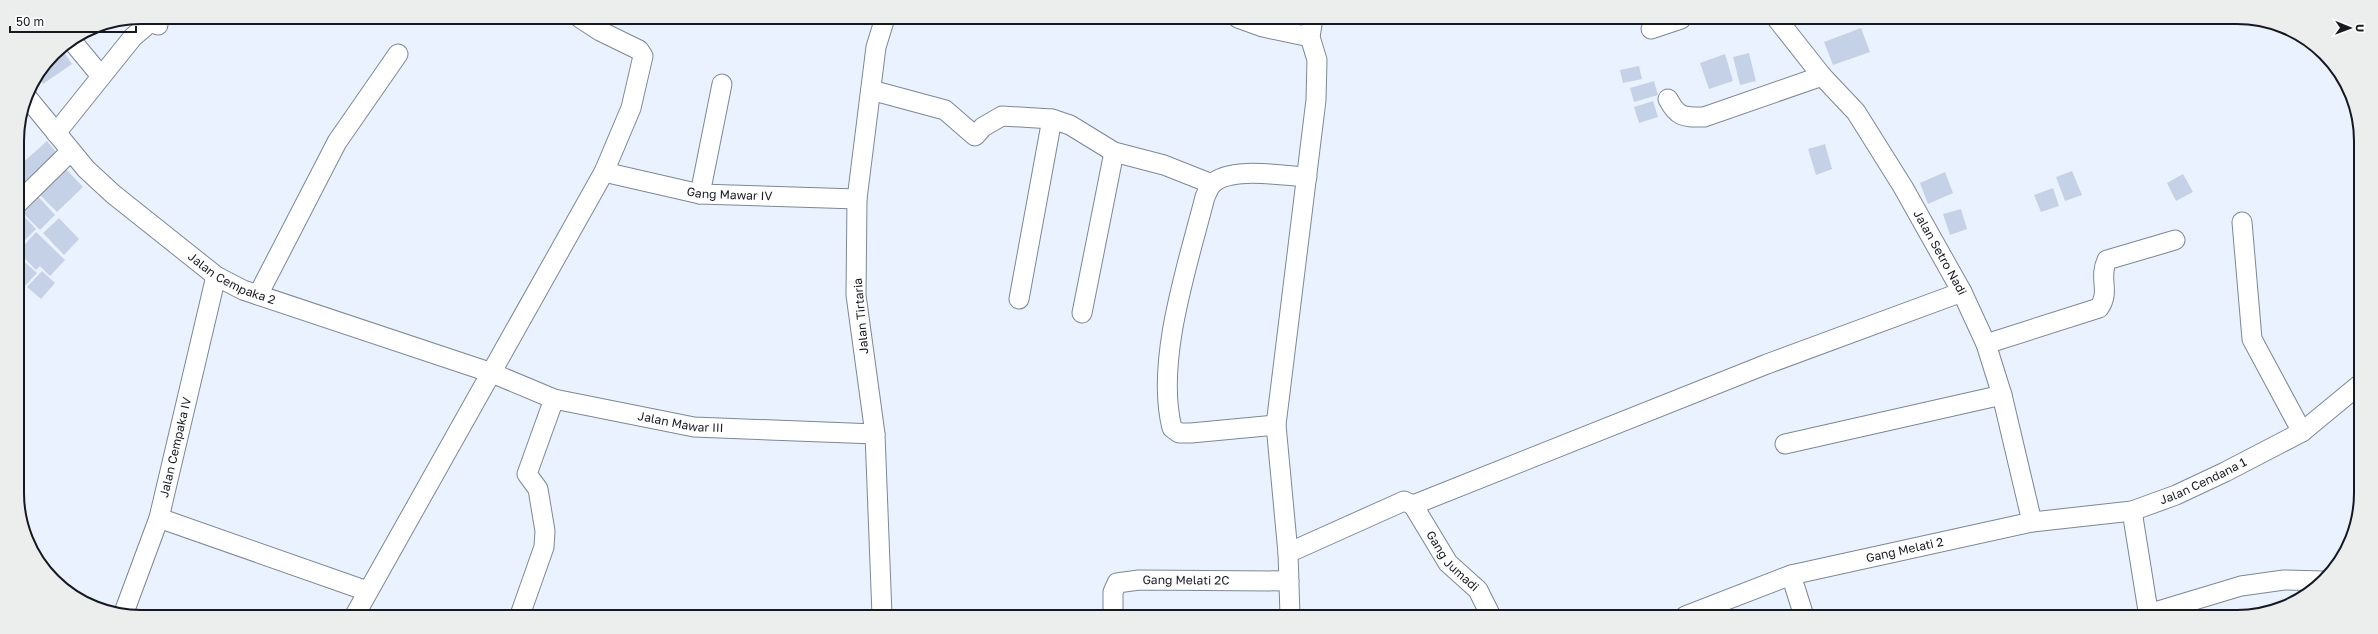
<svg xmlns="http://www.w3.org/2000/svg" width="2378" height="634" font-family="'Golos Text',sans-serif">
<style>
.building{fill:#c5d1e6}
.lines{fill:none;stroke-linecap:round;stroke-linejoin:round}
.minor-casing{stroke:#7c879a;stroke-width:21}
.minor{stroke:#fff;stroke-width:19}
.labels{text-anchor:middle;stroke-width:3;stroke-linejoin:round;paint-order:stroke}
.street-label{font-size:12px;fill:#151920;stroke:#fff}
.rim{fill:none;stroke:#151920;stroke-width:2}
</style>
<rect width="100%" height="100%" fill="#ebf2ff"/>
<!-- building -->
<g class="building">
<path d="M 1861,28 L 1870,52 L 1833,65 L 1824,42 Z"/>
<path d="M 61,48 L 72,64 L 43,84 L 38,76 L 54,53 Z"/>
<path d="M 1749,53 L 1756,81 L 1740,85 L 1733,57 Z"/>
<path d="M 1725,54 L 1733,81 L 1709,89 L 1700,63 Z"/>
<path d="M 1639,66 L 1642,79 L 1623,83 L 1620,70 Z"/>
<path d="M 1654,81 L 1658,95 L 1634,102 L 1630,88 Z"/>
<path d="M 1653,101 L 1658,117 L 1639,123 L 1634,107 Z"/>
<path d="M 47,141 L 61,158 L 27,188 L 18,177 L 17,168 Z"/>
<path d="M 1825,144 L 1832,169 L 1816,175 L 1808,149 Z"/>
<path d="M 64,167 L 83,187 L 57,212 L 37,192 Z"/>
<path d="M 2072,171 L 2082,195 L 2065,201 L 2056,177 Z"/>
<path d="M 1945,172 L 1953,193 L 1928,204 L 1920,183 Z"/>
<path d="M 2183,174 L 2193,192 L 2176,201 L 2167,183 Z"/>
<path d="M 2053,188 L 2059,206 L 2041,212 L 2034,195 Z"/>
<path d="M 34,192 L 55,215 L 40,230 L 18,208 Z"/>
<path d="M 1961,209 L 1967,229 L 1950,235 L 1943,214 Z"/>
<path d="M 18,210 L 36,229 L 24,241 L 18,234 Z"/>
<path d="M 59,218 L 79,239 L 64,255 L 43,233 Z"/>
<path d="M 36,232 L 65,260 L 50,276 L 40,266 L 36,270 L 18,252 Z"/>
<path d="M 18,256 L 37,273 L 23,288 L 18,284 Z"/>
<path d="M 42,271 L 55,283 L 41,299 L 27,287 Z"/>
</g>
<g class="lines">
<defs>
<g id="minor">
<path d="M 1238,18 L 1263,27 L 1310,37"/>
<path id="s1" d="M 1777,19 L 1822,76 L 1856,112 L 1903,187 L 1962,292 L 1986,344 L 2002,395 L 2032,522"/>
<path d="M 1651,29 L 1681,19"/>
<path d="M 72,41 L 101,76"/>
<path d="M 871,90 L 945,110 L 975,136 L 983,127 L 1002,116 L 1052,119 L 1070,125 L 1114,152 L 1164,165 L 1212,184"/>
<path id="s2" d="M 26,96 L 86,169 L 113,194 L 216,276 L 243,290 L 492,373 L 554,399 L 694,427 L 875,434"/>
<path d="M 1668,99 C 1678,118 1684,117 1704,117 L 1822,76"/>
<path d="M 56,133 L 133,37 L 147,25 L 155,22 L 158,25"/>
<path id="s3" d="M 604,172 L 700,194 L 857,199"/>
<path d="M 700,194 L 722,84"/>
<path d="M 18,203 L 71,151"/>
<path d="M 2242,222 L 2252,339 L 2302,432"/>
<path d="M 258,295 L 337,142 L 398,54"/>
<path d="M 1019,299 L 1052,119"/>
<path d="M 1082,313 L 1114,152"/>
<path d="M 1986,344 L 2099,308 C 2111,291 2098,279 2107,260 L 2175,240"/>
<path d="M 1276,425 L 1191,433 L 1179,433 L 1172,428 C 1155,361 1188,264 1205,197 C 1207,193 1209,187 1212,184 C 1230,166 1284,176 1307,177"/>
<path d="M 1785,444 L 2002,395"/>
<path id="s4" d="M 1413,505 L 1448,563 L 1478,590 L 1491,616"/>
<path d="M 2132,511 L 2149,617"/>
<path d="M 159,518 L 367,591"/>
<path d="M 1288,553 L 1404,501 L 1413,505 L 1767,364 L 1962,292"/>
<path d="M 1791,575 L 1804,616"/>
<path d="M 2148,614 L 2241,586 L 2284,580 L 2323,581"/>
<path id="s5" d="M 123,615 L 159,518 L 216,276"/>
<path d="M 355,615 L 604,172 L 631,108 L 643,56 L 639,50 L 600,31 L 580,18"/>
<path d="M 520,615 L 544,547 L 545,531 L 538,489 L 527,474 L 554,399"/>
<path d="M 882,615 L 875,434 L 856,295 L 857,199 L 876,47 L 885,18"/>
<path id="s6" d="M 1113,616 L 1113,592 L 1117,583 L 1139,580 L 1289,581"/>
<path d="M 1290,616 L 1288,553 L 1276,425 L 1316,100 L 1317,60 L 1310,37 L 1313,18"/>
<path id="s7" d="M 1685,616 L 1791,575 L 2032,522 L 2132,511 L 2176,495 L 2225,472 L 2302,432 L 2359,385"/>
</g>
</defs>
<!-- minor casing -->
<use href="#minor" class="minor-casing"/>
<!-- minor -->
<use href="#minor" class="minor"/>
</g>
<g class="labels">
<!-- street labels -->
<g class="street-label">
<text dy="4" stroke="none"><textPath href="#s3" startOffset="128">Gang Mawar IV</textPath></text>
<text dy="4" stroke="none"><textPath href="#s1" startOffset="286">Jalan Setro Nadi</textPath></text>
<text dy="4" stroke="none"><textPath href="#s2" startOffset="278">Jalan Cempaka 2</textPath></text>
<text transform="translate(861 316) rotate(-95)" y="4">Jalan Tirtaria</text>
<text dy="4" stroke="none"><textPath href="#s2" startOffset="752">Jalan Mawar III</textPath></text>
<text dy="4" stroke="none"><textPath href="#s5" startOffset="176">Jalan Cempaka IV</textPath></text>
<text dy="4" stroke="none"><textPath href="#s7" startOffset="538">Jalan Cendana 1</textPath></text>
<text dy="4" stroke="none"><textPath href="#s7" startOffset="230">Gang Melati 2</textPath></text>
<text dy="4" stroke="none"><textPath href="#s4" startOffset="69">Gang Jumadi</textPath></text>
<text dy="4" stroke="none"><textPath href="#s6" startOffset="103">Gang Melati 2C</textPath></text>
</g>
</g>
<!-- crop -->
<path d="M0 0H2378V634H0ZM141 24H2237A117 117 0 0 1 2354 141V493A117 117 0 0 1 2237 610H141A117 117 0 0 1 24 493V141A117 117 0 0 1 141 24Z" fill="#eceded" fill-rule="evenodd"/>
<path class="rim" d="M141 24H2237A117 117 0 0 1 2354 141V493A117 117 0 0 1 2237 610H141A117 117 0 0 1 24 493V141A117 117 0 0 1 141 24Z"/>
<!-- north arrow -->
<g transform="translate(2350 28) rotate(91)" stroke="#ffffff" stroke-width="3" paint-order="stroke">
<path d="M0-3L7 15L0 10L-7 15Z" fill="#151920"/>
<text y="-6" font-size="11" font-weight="bold" text-anchor="middle" fill="#151920">U</text>
</g>
<!-- scale -->
<path d="M10 26v6h126v-6" fill="none" stroke="#151920" stroke-width="2"/>
<text x="16" y="26" font-size="12" fill="#151920" stroke="#ffffff" stroke-width="3" paint-order="stroke">50 m</text>
</svg>
